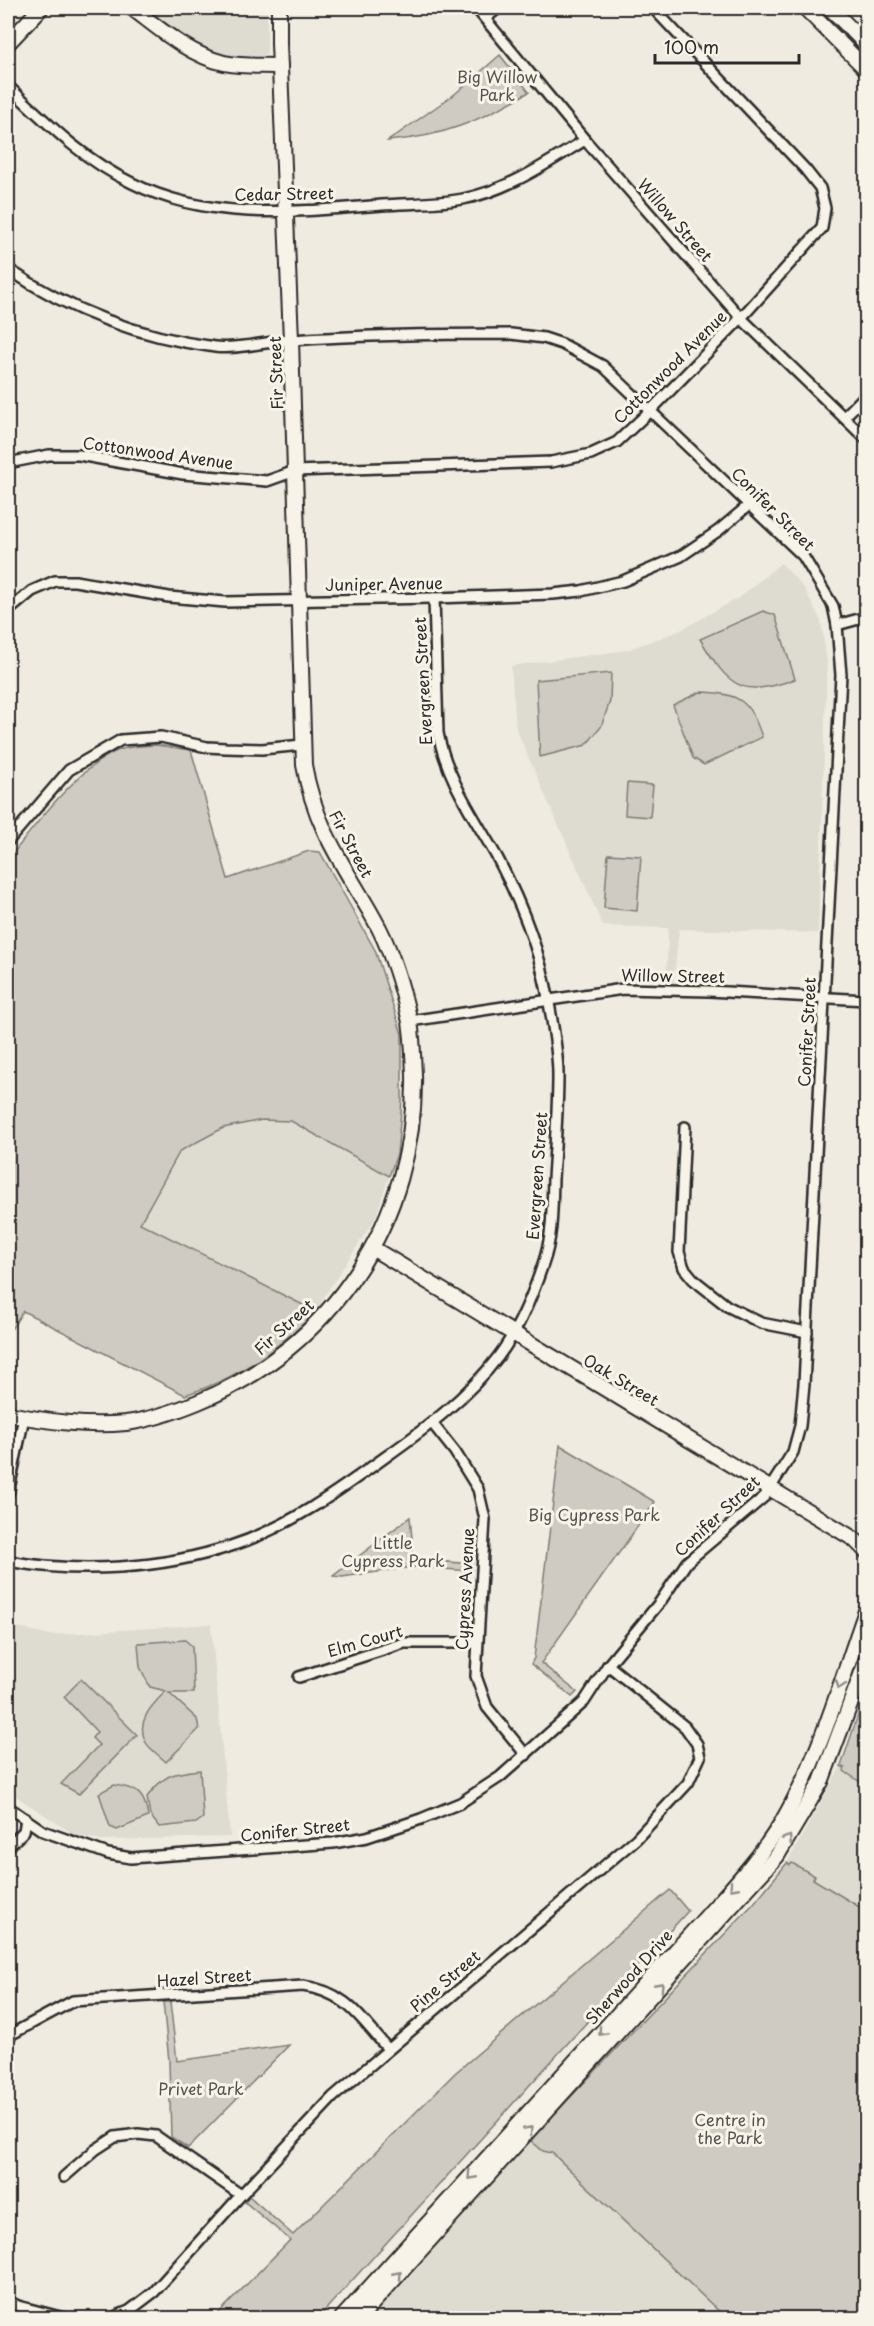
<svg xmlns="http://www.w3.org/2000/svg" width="874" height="2326" font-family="'Playpen Sans',sans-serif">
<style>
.built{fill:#dedbd1}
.green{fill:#cfcbc2;stroke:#7d7b76;stroke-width:1.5}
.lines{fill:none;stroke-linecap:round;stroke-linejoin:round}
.street-casing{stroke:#2b2b2b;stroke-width:14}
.secondary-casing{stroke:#2b2b2b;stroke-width:18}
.street{stroke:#f7f3e8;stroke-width:9}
.secondary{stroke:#f7f3e8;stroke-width:14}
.oneway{stroke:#918f8a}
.labels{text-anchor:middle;stroke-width:6;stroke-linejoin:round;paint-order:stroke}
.park-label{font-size:16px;fill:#545351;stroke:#f7f3e8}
.street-label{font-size:16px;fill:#2b2b2b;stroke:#f7f3e8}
</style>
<rect width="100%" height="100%" fill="#efebe0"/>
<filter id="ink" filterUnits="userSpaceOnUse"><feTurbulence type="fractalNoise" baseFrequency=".0167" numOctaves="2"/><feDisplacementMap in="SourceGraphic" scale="12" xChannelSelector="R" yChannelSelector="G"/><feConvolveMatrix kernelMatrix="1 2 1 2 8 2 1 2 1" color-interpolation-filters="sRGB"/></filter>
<g filter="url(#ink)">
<!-- built -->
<g class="built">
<path d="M 146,8 L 267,8 L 267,53 L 259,60 L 234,58 L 207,51 L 183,39 L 164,25 Z"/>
<path d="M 781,563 L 804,588 L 821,621 L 827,662 L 818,933 L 679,929 L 673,987 L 666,987 L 668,928 L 603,926 L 516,729 L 511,666 L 627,650 L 679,631 L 740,597 Z"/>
<path d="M 262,1120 L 291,1121 L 389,1176 L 375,1219 L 324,1297 L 317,1312 L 140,1223 L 180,1151 L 223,1128 Z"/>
<path d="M 211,1624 L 230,1837 L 102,1840 L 75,1835 L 8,1791 L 8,1625 L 50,1635 Z"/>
<path d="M 841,1766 L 866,1782 L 866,1911 L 787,1863 Z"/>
<path d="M 530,2140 L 543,2151 L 552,2153 L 726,2318 L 368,2318 Z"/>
</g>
<!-- green -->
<g class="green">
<path d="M 500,55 L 529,92 C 479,121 446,136 388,141 L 456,93 Z"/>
<path d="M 763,611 L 775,615 L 795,679 C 740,699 729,686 700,639 Z"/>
<path d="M 611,673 L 610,701 L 601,727 L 586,745 L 540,757 L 536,680 Z"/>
<path d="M 700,692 C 739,693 750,700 762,737 L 704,765 L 693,758 L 673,705 Z"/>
<path d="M 156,745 L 191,750 L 228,879 L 309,851 L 320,852 L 375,950 L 402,1034 L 402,1101 L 397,1154 L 389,1176 L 291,1121 L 262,1120 L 223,1128 L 180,1151 L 140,1223 L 317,1312 C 273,1351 242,1377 185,1395 L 23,1311 L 8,1334 L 8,860 C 35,825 79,766 119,750 C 130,746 145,746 156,745 Z"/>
<path d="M 627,783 L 653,785 L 650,817 L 625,815 Z"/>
<path d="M 608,854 L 641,856 L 637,911 L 604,908 Z"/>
<path d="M 560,1445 L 655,1502 L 541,1663 L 577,1692 L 572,1697 L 531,1664 L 534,1658 Z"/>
<path d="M 410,1517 L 414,1559 L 472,1564 L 472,1571 L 413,1567 L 342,1577 L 333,1576 Z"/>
<path d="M 185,1640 L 192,1646 L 194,1693 L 169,1693 L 197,1719 L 199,1729 L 166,1762 C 160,1756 149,1749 145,1741 C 136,1720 153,1704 166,1691 L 150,1687 L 140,1667 L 138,1643 Z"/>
<path d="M 81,1679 L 137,1735 L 79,1794 L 61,1784 L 99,1745 L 92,1738 L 97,1732 L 64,1697 Z"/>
<path d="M 866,1691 L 866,1786 L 844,1771 L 845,1768 L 841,1766 Z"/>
<path d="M 200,1770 L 203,1818 L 196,1823 L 159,1827 L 150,1815 L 147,1797 C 164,1774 173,1773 200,1770 Z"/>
<path d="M 114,1785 C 137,1788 145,1793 148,1817 L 117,1830 L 110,1827 L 99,1793 Z"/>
<path d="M 787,1863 L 790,1865 L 792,1863 L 815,1876 L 813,1879 L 866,1911 L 866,2318 L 726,2318 L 552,2153 L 543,2151 L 530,2140 L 754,1903 Z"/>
<path d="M 670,1890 L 688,1911 L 318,2318 L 214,2318 L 290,2240 L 245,2202 L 249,2196 L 293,2235 L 455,2073 Z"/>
<path d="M 163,2002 L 170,2002 L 177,2061 L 289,2045 L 188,2148 L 171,2137 L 169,2061 Z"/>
</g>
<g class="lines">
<defs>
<g id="street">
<path d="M 476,8 L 585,140 L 741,318 L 866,439"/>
<path d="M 486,18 L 498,8"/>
<path d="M 8,86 C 47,123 82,159 132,183 C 210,222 298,212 382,205 C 408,203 437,204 463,199 C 508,190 546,164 585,140"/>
<path d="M 8,269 C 70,311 139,337 215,347 C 235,350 269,341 292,340 C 364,335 438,334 511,334 L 544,338 L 562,344 L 603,366 L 803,556 L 833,606 L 837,625 L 841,675 L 804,1384 L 800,1426 L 793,1452 L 765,1496 L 687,1562 L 660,1602 L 608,1665 L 584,1702 L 500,1777 L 460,1803 L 421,1819 L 367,1837 L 333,1843 L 131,1858 L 108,1854 L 43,1831 L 8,1807"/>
<path d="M 845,416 L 866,395"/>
<path d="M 8,463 L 49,455 L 79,455 L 183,474 L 267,481 L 295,471 L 551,462 L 591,454 L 617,442 L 651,410 L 741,318 L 822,228 L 825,208 L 820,188 L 805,169 L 653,8"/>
<path d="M 8,611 L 32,591 L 55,581 L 75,581 L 169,597 L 225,602 L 434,598 L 553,594 L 581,591 L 623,581 L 681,556 L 718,531 L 749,505"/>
<path d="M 837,625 L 866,617"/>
<path d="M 8,841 L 69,770 L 121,740 L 161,737 L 207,747 L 226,748 L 262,749 L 302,745"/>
<path d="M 410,1021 L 623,989 L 709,991 L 866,1000"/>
<path d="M 685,1127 L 679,1252 L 684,1268 L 694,1280 L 727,1306 L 761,1323 L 807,1332"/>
<path d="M 432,1423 L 455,1452 L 478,1489 L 485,1519 L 476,1676 L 487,1707 L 526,1755"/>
<path d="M 8,1494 L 24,1417"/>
<path d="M 8,1561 C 79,1574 162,1569 231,1546 C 287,1528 337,1492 384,1458 C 425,1429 467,1398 498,1357 C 517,1332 533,1294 543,1264 C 553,1237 552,1207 553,1179 C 555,1145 558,1110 558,1075 C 558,1052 553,1026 549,1003 C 541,954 521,903 498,859 C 475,818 447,780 438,733 L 434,598"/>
<path d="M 299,1677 L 404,1643 L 477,1643"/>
<path d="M 8,1847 L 24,1831 L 26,1819"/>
<path d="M 8,2036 L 73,2001 L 303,1986 C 347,1992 360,2018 388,2049"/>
<path d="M 64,2177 L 95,2150 L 115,2137 L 138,2134 L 156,2136 L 241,2195"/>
<path d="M 8,2301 L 18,2306 L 64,2318"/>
<path d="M 112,2318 L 129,2311 L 154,2292 L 241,2195 L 333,2097 L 636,1839 L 688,1783 L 700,1757 L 697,1744 L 685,1727 L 608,1665"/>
</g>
<g id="secondary">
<path d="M 132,8 C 160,29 189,55 224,63 C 242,67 262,65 280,66"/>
<path d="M 805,8 L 866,69"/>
<path d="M 830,8 L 866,44"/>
<path d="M 8,43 L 41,8"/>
<path d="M 372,1248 L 854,1539 L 866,1551"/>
<path d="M 8,1414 C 46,1421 87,1427 126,1423 C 150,1420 176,1411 198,1402 C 332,1348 417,1218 414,1074 C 413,1057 413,1039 410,1022 C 403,990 394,958 379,928 C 348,870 316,833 304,765 L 291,340 L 279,43 L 279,8"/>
<path d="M 342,2318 L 699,1925 C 728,1892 759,1860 782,1822 C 820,1757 841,1681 866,1611"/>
<path d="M 359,2318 L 777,1856 L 821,1782 L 866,1662"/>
</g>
</defs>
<!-- street casing -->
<use href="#street" class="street-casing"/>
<!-- secondary casing -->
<use href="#secondary" class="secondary-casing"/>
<!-- street -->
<use href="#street" class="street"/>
<!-- secondary -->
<use href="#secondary" class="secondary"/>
</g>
<!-- one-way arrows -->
<defs><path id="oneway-chevron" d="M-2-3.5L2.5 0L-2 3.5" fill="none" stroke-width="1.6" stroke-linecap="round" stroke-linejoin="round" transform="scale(1.5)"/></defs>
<g class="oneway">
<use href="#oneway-chevron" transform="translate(840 1685) rotate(110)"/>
<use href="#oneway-chevron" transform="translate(788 1839) rotate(-57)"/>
<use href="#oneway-chevron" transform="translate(733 1887) rotate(132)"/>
<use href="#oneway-chevron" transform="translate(660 1986) rotate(-48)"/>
<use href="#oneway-chevron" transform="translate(602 2032) rotate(132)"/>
<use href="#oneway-chevron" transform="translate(529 2130) rotate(-48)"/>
<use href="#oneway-chevron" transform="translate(471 2176) rotate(132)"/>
<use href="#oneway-chevron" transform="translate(398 2275) rotate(-48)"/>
</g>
</g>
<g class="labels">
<!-- park labels -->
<g class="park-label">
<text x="497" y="83">Big Willow<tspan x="497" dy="18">Park</tspan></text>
<text x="594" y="1521">Big Cypress Park</text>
<text x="393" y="1549">Little<tspan x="393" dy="18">Cypress Park</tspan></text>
<text x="201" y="2095">Privet Park</text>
<text x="730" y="2126">Centre in<tspan x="730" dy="18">the Park</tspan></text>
</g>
<!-- street labels -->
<g class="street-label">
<text transform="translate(284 194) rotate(-1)" y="6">Cedar Street</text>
<text transform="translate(675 220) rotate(49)" y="6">Willow Street</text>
<text transform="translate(670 367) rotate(-45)" y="6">Cottonwood Avenue</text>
<text transform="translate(276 373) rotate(-92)" y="6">Fir Street</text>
<text transform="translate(158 453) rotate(8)" y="6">Cottonwood Avenue</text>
<text transform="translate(773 509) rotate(45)" y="6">Conifer Street</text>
<text transform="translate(384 584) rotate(-1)" y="6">Juniper Avenue</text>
<text transform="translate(423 681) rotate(-93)" y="6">Evergreen Street</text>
<text transform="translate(351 844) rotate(62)" y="6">Fir Street</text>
<text transform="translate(673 976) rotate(1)" y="6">Willow Street</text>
<text transform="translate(807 1032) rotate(-87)" y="6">Conifer Street</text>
<text transform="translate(537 1176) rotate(-86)" y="6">Evergreen Street</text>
<text transform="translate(284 1327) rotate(-42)" y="6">Fir Street</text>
<text transform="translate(621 1380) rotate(31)" y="6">Oak Street</text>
<text transform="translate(717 1516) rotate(-43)" y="6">Conifer Street</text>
<text transform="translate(465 1589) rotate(-87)" y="6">Cypress Avenue</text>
<text transform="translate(365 1641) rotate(-16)" y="6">Elm Court</text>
<text transform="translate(295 1830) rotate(-6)" y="6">Conifer Street</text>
<text transform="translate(629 1977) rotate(-48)" y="6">Sherwood Drive</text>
<text transform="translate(204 1978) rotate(-4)" y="6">Hazel Street</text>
<text transform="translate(445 1981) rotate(-40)" y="6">Pine Street</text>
</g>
</g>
<!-- margin -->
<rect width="874" height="2326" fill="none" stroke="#f7f3e8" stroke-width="30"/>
<rect x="15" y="15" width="844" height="2296" fill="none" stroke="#2b2b2b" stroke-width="2" filter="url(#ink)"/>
<!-- scale -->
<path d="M655 54v9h144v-9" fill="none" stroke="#2b2b2b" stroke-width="3"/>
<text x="664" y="54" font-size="18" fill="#2b2b2b" stroke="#f7f3e8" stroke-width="4.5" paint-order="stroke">100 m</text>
</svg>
